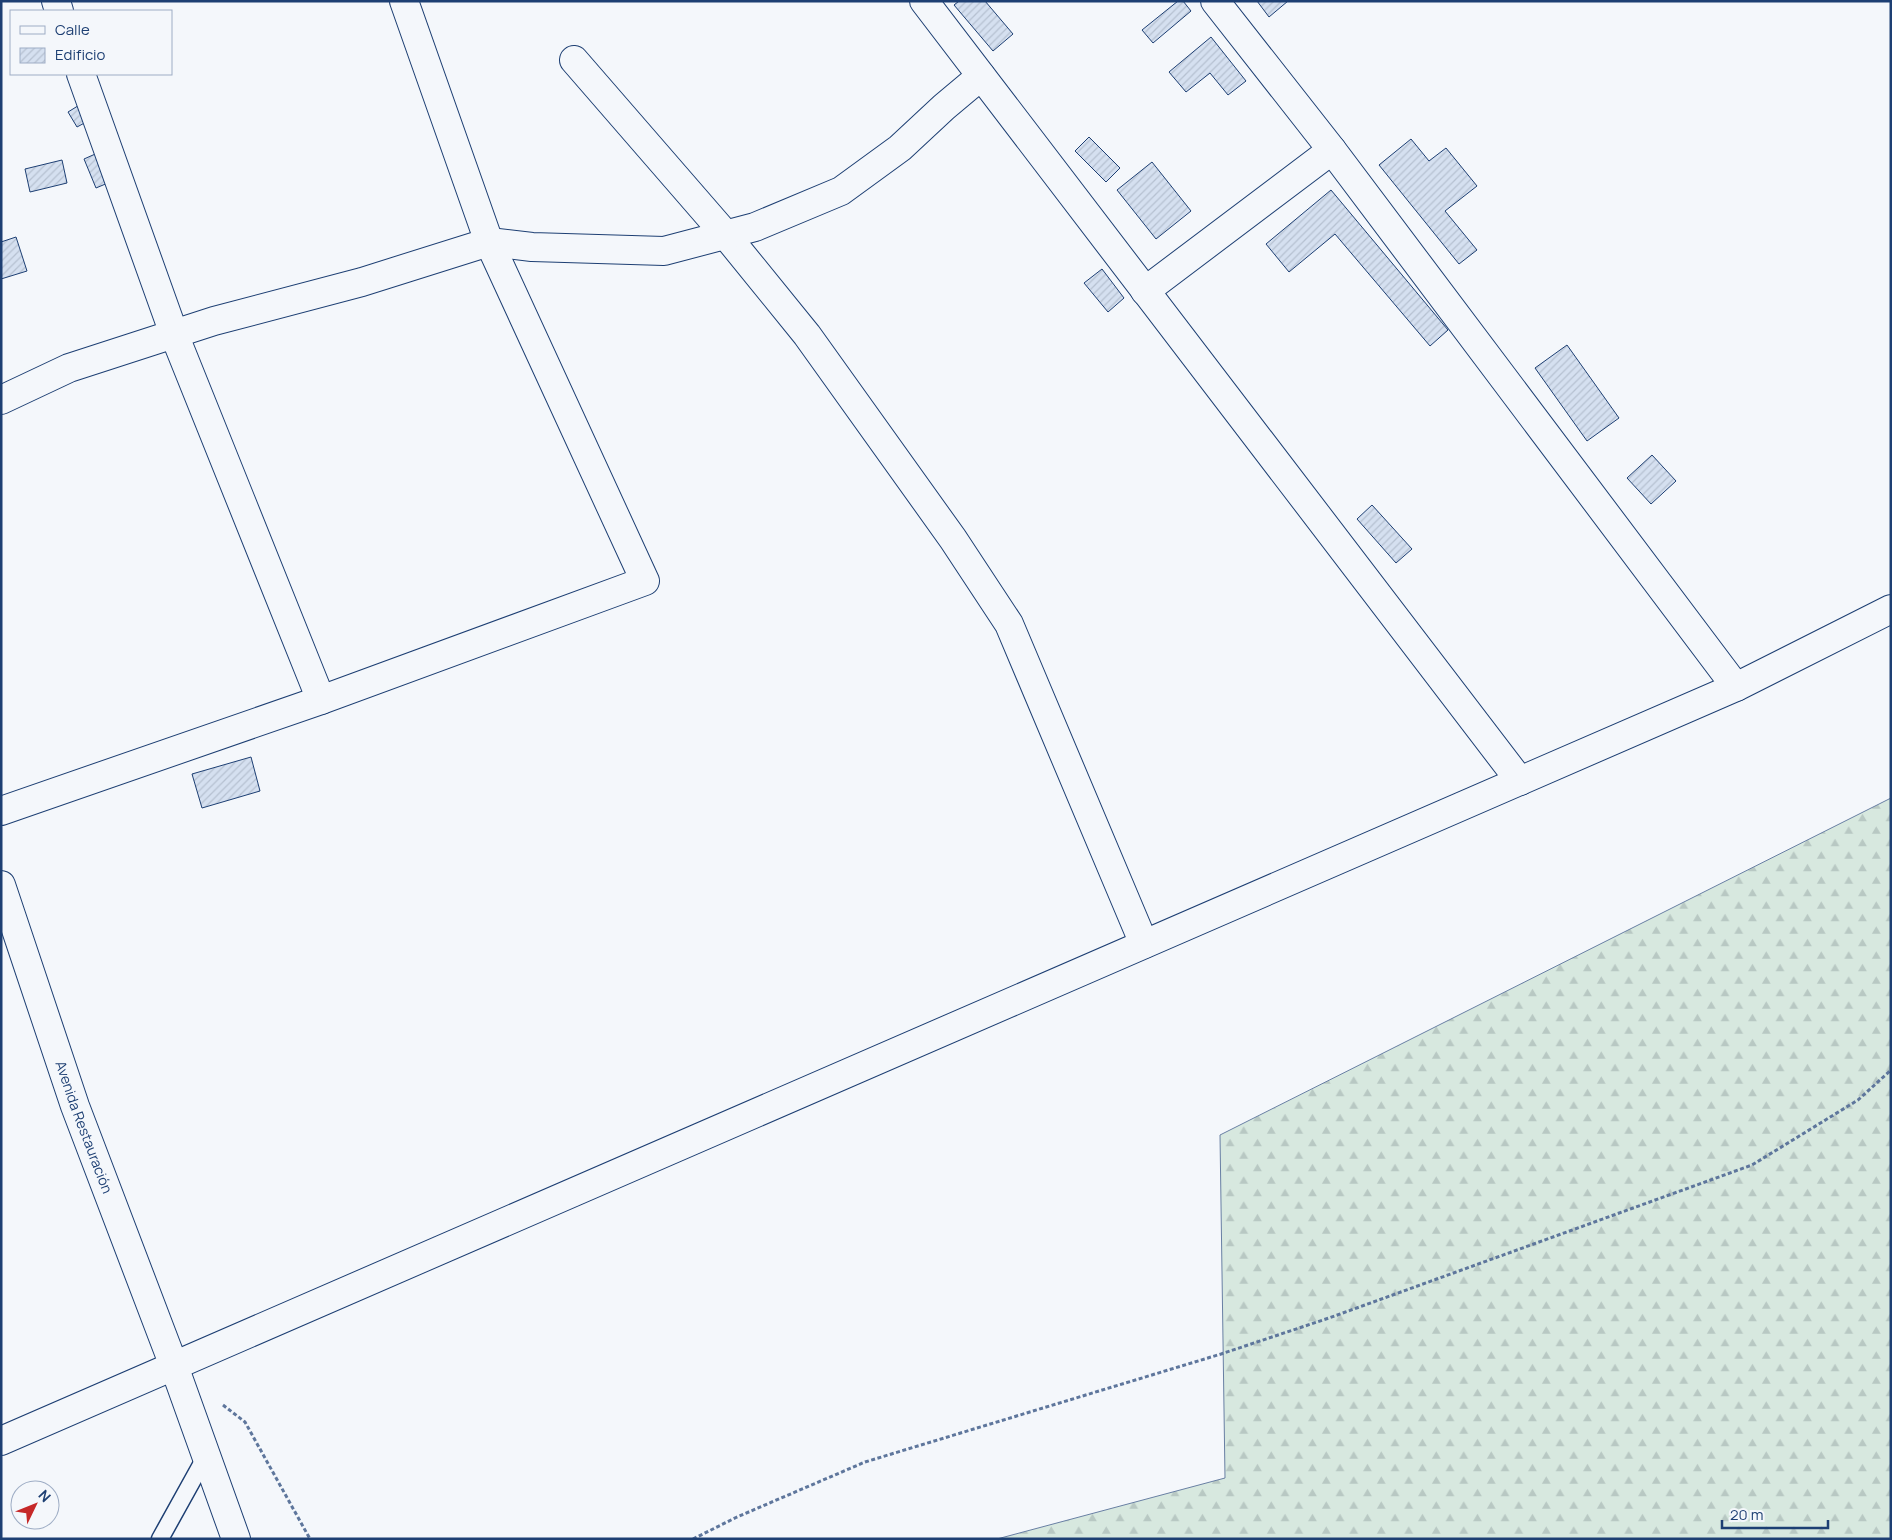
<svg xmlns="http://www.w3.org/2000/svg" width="1892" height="1540" font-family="Manrope,sans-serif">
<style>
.forest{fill:url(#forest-firs);stroke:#687fa3}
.building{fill:url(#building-hatch);stroke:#1d3f73}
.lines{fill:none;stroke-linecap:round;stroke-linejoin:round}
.service-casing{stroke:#1d3f73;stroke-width:19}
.minor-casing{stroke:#1d3f73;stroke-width:30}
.tertiary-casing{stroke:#1d3f73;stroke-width:30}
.path{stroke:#5e769c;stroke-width:3;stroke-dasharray:4 2.5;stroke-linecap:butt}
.service{stroke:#f4f7fb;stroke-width:16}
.minor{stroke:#f4f7fb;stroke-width:28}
.tertiary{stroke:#f4f7fb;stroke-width:28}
.labels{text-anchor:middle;stroke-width:4;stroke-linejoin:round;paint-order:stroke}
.street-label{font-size:14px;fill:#1d3f73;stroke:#f4f7fb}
</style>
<defs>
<pattern id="forest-firs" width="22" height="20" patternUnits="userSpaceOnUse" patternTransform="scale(1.25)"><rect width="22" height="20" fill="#d7e8df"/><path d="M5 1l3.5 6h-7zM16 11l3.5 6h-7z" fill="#b8c8c3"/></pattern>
<pattern id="building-hatch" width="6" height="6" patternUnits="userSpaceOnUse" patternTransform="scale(1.25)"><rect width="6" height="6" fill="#d5e0f0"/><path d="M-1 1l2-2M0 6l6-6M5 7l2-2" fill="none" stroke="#b6c1d1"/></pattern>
</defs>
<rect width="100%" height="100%" fill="#f4f7fb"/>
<!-- forest -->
<path class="forest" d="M 1891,798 L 1891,1539 L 997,1539 L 1225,1478 L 1220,1135 Z"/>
<!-- building -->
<g class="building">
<path d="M 959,1 L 985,1 L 1013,34 L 993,51 L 954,5 Z"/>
<path d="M 1178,1 L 1183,1 L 1191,11 L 1153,43 L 1142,30 Z"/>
<path d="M 1257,1 L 1288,1 L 1269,17 Z"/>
<path d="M 1211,37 L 1246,81 L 1228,95 L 1210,73 L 1186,92 L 1169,72 Z"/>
<path d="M 81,104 L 90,120 L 77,127 L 68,112 Z"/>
<path d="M 1089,137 L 1120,168 L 1106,182 L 1075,151 Z"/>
<path d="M 1411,139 L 1429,161 L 1446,148 L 1477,186 L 1445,211 L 1477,250 L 1459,264 L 1379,165 Z"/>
<path d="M 102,151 L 115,180 L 96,188 L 84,159 Z"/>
<path d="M 62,160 L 67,183 L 30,192 L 25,169 Z"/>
<path d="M 1152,162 L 1191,211 L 1156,239 L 1117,190 Z"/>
<path d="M 1331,190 L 1448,330 L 1430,346 L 1335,234 L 1289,272 L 1266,244 Z"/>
<path d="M 16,237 L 27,271 L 1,279 L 1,242 Z"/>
<path d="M 1102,269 L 1124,298 L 1108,312 L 1084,283 Z"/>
<path d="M 1567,345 L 1619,418 L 1587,441 L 1535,368 Z"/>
<path d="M 1652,455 L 1676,481 L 1651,504 L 1627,478 Z"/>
<path d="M 1372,505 L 1412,549 L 1396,563 L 1357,519 Z"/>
<path d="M 251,757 L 260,791 L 202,808 L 192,774 Z"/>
</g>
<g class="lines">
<defs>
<path id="service" d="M 160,1539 L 206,1456"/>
<g id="minor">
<path d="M 56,1 L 59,11"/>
<path d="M 924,1 L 1520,781"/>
<path d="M 1215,1 L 1332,150 L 1736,687"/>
<path d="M 574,60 L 725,234 L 807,335 L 953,539 L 1009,624 L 1144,944"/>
<path d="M 81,74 L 174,334 L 321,700"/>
<path d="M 1145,291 L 1332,150"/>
<path d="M 1,400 L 69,368 L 214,321 L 362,282 L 489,242 L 532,247 L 664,251 L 755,227 L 841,191 L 900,148 L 944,107 L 981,76"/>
<path d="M 1,811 L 321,700 L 645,581 L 489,242 L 404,1"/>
<path d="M 174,1366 L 236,1539"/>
<path d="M 1,1441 L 1736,687 L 1891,609"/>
</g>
<g id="tertiary">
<path id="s1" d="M 1,885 L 75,1106 L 174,1366"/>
</g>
</defs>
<!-- service casing -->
<use href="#service" class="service-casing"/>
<!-- minor casing -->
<use href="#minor" class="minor-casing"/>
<!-- tertiary casing -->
<use href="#tertiary" class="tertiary-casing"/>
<!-- path -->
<g class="path">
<path d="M 223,1405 L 245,1422 L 310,1539"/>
<path d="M 693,1539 L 737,1517 L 865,1462 L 1221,1354 L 1329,1318 L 1752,1165 L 1858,1100 L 1891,1070"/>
</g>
<!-- service -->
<use href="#service" class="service"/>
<!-- minor -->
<use href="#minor" class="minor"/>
<!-- tertiary -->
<use href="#tertiary" class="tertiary"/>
</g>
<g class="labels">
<!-- street labels -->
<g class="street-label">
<text dy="5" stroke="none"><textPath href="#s1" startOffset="256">Avenida Restauración</textPath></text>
</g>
</g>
<!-- border -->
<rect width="1892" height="1540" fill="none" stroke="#1d3f73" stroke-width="5"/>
<!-- legend -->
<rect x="10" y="10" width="162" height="65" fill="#f4f7fb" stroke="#9eadc5"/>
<rect x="20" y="26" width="25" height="8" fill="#f4f7fb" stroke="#9eadc5"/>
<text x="55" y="35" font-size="15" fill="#1d3f73">Calle</text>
<rect x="20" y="48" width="25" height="15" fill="url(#building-hatch)" stroke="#9eadc5"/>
<text x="55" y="60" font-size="15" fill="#1d3f73">Edificio</text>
<!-- north arrow -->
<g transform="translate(35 1505) rotate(47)"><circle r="24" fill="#f4f7fb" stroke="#9eadc5"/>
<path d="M0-4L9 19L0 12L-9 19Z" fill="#c62828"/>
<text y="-8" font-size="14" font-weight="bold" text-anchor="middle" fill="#1d3f73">N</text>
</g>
<!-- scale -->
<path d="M1722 1520v8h106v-8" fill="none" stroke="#1d3f73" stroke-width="2.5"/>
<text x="1730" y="1520" font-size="15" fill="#1d3f73" stroke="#f4f7fb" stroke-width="4" paint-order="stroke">20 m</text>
</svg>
